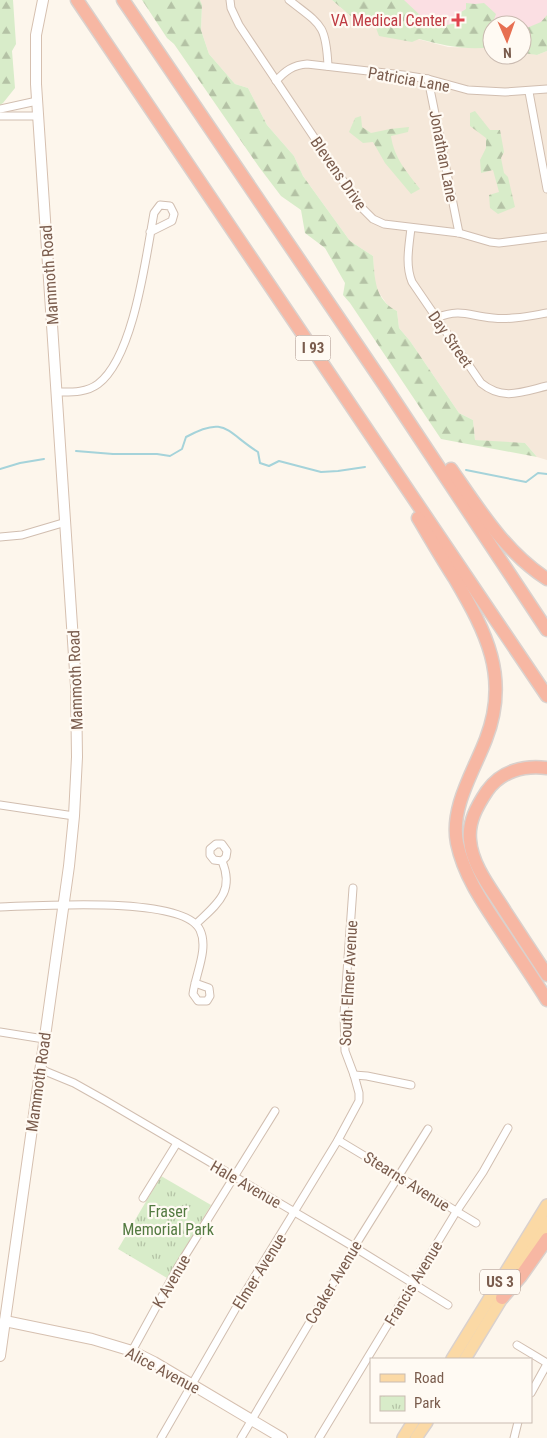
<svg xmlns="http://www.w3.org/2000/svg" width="547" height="1438" font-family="'Roboto Condensed',sans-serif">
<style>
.residential{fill:#f5e8da}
.medical{fill:#fbdfe3}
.forest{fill:url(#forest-firs)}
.park{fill:url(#park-tufts)}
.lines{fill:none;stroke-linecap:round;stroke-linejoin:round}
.stream{stroke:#a5d3da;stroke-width:2}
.street-casing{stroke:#d1beb0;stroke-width:9}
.secondary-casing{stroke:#d6c0b0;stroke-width:12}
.primary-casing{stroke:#dad1cd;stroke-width:14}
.highway-casing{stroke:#dad1cd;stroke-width:15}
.street{stroke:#fff;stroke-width:7}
.secondary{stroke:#fff;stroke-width:10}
.primary{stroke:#fbd9a5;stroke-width:11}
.highway{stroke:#f7b7a3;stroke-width:12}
.health-dot{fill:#e0444e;stroke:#fffaf3;stroke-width:2}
.labels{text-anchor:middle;stroke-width:4.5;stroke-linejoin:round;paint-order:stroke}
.shield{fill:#fffaf3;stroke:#a28b7f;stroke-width:1}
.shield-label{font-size:15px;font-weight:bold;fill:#7a5c4d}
.health-label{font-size:16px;fill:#be3a42;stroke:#fffaf3;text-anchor:end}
.street-label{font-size:16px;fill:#7a5c4d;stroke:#fffaf3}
.park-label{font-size:16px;fill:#537a41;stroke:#fffaf3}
</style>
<defs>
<pattern id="forest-firs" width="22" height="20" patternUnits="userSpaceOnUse" patternTransform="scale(1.25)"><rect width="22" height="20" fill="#d8ecc9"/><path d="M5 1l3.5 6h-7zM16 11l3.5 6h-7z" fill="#b4c2a5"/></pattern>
<pattern id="park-tufts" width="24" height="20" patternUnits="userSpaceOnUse" patternTransform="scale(1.25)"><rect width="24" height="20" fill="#d8ecc9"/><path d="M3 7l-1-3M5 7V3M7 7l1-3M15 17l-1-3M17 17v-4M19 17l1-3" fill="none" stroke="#b4c2a5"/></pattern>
</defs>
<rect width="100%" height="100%" fill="#fdf6ec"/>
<!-- residential -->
<path class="residential" d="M 200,0 L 332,0 L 353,18 L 376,28 L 448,47 L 481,48 L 492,47 L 492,55 L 522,55 L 522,52 L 537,55 L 547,51 L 547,460 L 537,457 L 525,443 L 499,443 L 475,440 L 473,420 L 459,413 L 410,341 L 399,328 L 397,311 L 389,307 L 375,287 L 373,256 L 350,241 L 303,176 L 294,156 L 267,125 L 248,88 L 235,84 L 209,54 L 201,30 L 202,6 Z"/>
<!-- medical -->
<path class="medical" d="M 333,0 L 547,0 L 547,49 L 522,47 L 522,25 L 492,25 L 492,45 Z"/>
<!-- forest -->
<g class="forest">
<path d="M 0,0 L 13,0 L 16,44 L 12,51 L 15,88 L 3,103 L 0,105 Z"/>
<path d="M 142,0 L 200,0 L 202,5 L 201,30 L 209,54 L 235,84 L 248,88 L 267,125 L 294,156 L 303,176 L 350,241 L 373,256 C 375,279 374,299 397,311 L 399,328 L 410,341 L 459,413 L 473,420 L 475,440 L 525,443 L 537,457 L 441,439 L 350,303 L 343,295 L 345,283 L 325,248 L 305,233 L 301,210 L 281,196 L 259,167 L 174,44 L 167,38 Z"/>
<path d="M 332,0 L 404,0 L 421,16 L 429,17 L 442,26 L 457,23 L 461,12 L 466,9 L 466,3 L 475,4 L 484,3 L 496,14 L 492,25 L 492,47 C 467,51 443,45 419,39 L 412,42 L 379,36 L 376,28 L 353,18 Z"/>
<path d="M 547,15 L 547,51 L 537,55 L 523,53 L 522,30 L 541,22 Z"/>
<path d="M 475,111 L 490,130 L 500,130 L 504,152 L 501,158 L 504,173 L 508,177 L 515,207 L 498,214 L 490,208 L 489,195 L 499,192 L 493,170 L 481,173 L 480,160 L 486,148 L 486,138 L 470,126 L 470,113 Z"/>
<path d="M 361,116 L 362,127 L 371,133 L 390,129 L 409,127 L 408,132 L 391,136 C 394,158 407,172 420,189 L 411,194 L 385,163 L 373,142 L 363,143 L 349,132 L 355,118 Z"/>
</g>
<!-- park -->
<path class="park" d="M 161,1176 L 211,1205 L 167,1278 L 118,1249 Z"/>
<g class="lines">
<!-- stream -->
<g class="stream">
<path d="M 76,451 L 113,454 L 157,454 L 170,456 L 182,449 L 186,437 C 226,415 226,432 258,452 L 260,463 L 269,466 L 279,461 L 321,472 L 338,471 L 365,467"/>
<path d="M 0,469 L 20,463 L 44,459"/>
<path d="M 466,470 L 526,482 L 538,473 L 547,474"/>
</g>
<defs>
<g id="street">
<path d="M 230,0 L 231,8 L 239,25 L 360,206 L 373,219 L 384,224 L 459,233 L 490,242 L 499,243 L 547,237"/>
<path d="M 289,0 C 321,25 326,24 328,66"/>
<path d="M 428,79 L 459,233"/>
<path d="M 276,81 C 285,71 293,65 307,64 L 403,75 L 428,79 L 468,90 L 505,92 L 547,89"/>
<path d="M 529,92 L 547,189"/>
<path d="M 0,109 L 37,101"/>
<path d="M 0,116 L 38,116"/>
<path d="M 411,228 C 409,246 405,265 412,282 L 481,383 C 503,401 522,392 547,386"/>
<path d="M 436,318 C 461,308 469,316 493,318 C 511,320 529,316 547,313"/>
<path d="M 57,392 C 71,392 86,393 98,384 C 134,357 146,256 154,213 L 160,205 L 170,206 L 174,214 L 172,221 L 150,232"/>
<path d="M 0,537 L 22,535 L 66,522"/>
<path d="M 0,805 L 74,816"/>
<path d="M 0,907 C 36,906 184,895 200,930 C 209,949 195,975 193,994 L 198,1001 L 207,1001 L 210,996 L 209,988 L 195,983"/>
<path d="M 196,924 C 217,904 235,892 222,861 L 226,857 L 227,851 L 222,844 L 216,844 L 210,849 L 210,855 L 214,860 L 222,861"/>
<path d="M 0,1032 L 44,1039"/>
<path d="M 40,1069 L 74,1083 L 106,1101 L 354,1247 L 448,1305"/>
<path d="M 354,1075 L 367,1076 L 411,1085"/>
<path d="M 338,1140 L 476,1223"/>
<path d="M 143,1198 L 177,1143"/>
<path d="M 517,1345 L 547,1363"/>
<path d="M 132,1351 L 178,1267 L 275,1111"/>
<path d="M 531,1393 L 547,1364"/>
<path d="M 161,1438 L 244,1294 L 338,1140 L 359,1101 L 359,1093 L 354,1075 L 345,1051 L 344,1014 L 353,888"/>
<path d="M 241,1438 L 358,1241 L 428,1129"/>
<path d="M 319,1438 L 456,1212 L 483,1172 L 508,1128"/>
<path d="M 514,1438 L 518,1422"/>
</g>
<g id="secondary">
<path d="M 5,1321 L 92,1339 L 132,1351 L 154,1362 L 282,1438"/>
<path d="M 0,1356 L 69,866 L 74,816 L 77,757 L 76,686 L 36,84 L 36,35 L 43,0"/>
</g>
<g id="primary">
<path d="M 516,1274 L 547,1222"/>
<path d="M 452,1359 L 547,1205"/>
<path d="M 465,1359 L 507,1290"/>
<path d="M 403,1438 L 413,1422"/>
<path d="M 416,1438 L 427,1422"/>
</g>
<g id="highway">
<path d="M 77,0 L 547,696"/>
<path d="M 123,0 L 385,386 L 547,630"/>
<path d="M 451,469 C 479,509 505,552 547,579"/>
<path d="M 418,518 C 430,538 442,559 455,579 C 486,632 510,677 486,739 C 474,771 450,807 457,843 C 464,876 483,903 501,930 C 516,953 532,976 547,1000"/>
<path d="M 547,768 C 524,765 501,771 487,791 C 477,806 468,822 470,840 C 472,866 492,890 505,911 C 519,932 533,954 547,975"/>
<path d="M 502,1298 L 521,1276 L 547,1239"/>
</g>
</defs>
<!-- street casing -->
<use href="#street" class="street-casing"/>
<!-- secondary casing -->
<use href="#secondary" class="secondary-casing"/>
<!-- primary casing -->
<use href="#primary" class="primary-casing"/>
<!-- highway casing -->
<use href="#highway" class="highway-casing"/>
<!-- street -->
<use href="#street" class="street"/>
<!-- secondary -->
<use href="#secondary" class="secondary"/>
<!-- primary -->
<use href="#primary" class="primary"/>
<!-- highway -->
<use href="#highway" class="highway"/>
</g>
<!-- markers -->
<path class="health-dot" d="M455.5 12.5h5v5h5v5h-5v5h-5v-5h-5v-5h5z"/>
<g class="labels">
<!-- shield labels -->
<g class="shield">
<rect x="295.5" y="335.5" width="35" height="25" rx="4"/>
<rect x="480" y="1269.5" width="40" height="25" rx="4"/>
</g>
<g class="shield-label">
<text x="313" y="353">I 93</text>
<text x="500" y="1287">US 3</text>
</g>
<!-- health labels -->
<g class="health-label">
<text x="447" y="26">VA Medical Center</text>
</g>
<!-- street labels -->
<g class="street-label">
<text transform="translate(409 79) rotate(10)" y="6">Patricia Lane</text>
<text transform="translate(444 156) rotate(79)" y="6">Jonathan Lane</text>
<text transform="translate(339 173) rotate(55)" y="6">Blevens Drive</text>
<text transform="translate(49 275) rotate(-94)" y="6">Mammoth Road</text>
<text transform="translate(451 339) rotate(55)" y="6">Day Street</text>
<text transform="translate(75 680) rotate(-92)" y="6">Mammoth Road</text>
<text transform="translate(348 983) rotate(-87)" y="6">South Elmer Avenue</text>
<text transform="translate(38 1082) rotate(-82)" y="6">Mammoth Road</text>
<text transform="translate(407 1181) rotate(32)" y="6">Stearns Avenue</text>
<text transform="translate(246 1184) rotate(30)" y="6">Hale Avenue</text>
<text transform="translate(259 1271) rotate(-58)" y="6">Elmer Avenue</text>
<text transform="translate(171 1281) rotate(-60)" y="6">K Avenue</text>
<text transform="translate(333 1282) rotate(-59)" y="6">Coaker Avenue</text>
<text transform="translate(413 1283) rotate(-59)" y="6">Francis Avenue</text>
<text transform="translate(163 1370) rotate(28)" y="6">Alice Avenue</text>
</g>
<!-- park labels -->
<g class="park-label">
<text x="168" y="1217">Fraser<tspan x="168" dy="18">Memorial Park</tspan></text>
</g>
</g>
<!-- legend -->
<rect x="370" y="1358" width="162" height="65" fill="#fffaf3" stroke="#cabbb1"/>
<rect x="380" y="1374" width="25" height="8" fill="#fbd9a5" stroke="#cabbb1"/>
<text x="414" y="1383" font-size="15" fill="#7a5c4d">Road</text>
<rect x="380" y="1396" width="25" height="15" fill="url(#park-tufts)" stroke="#cabbb1"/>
<text x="414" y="1408" font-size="15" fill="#7a5c4d">Park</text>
<!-- north arrow -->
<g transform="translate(507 40) rotate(178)"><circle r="24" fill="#fffaf3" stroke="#cabbb1"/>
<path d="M0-4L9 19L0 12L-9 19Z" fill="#e76f51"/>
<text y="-8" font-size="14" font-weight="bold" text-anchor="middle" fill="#7a5c4d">N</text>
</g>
</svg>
